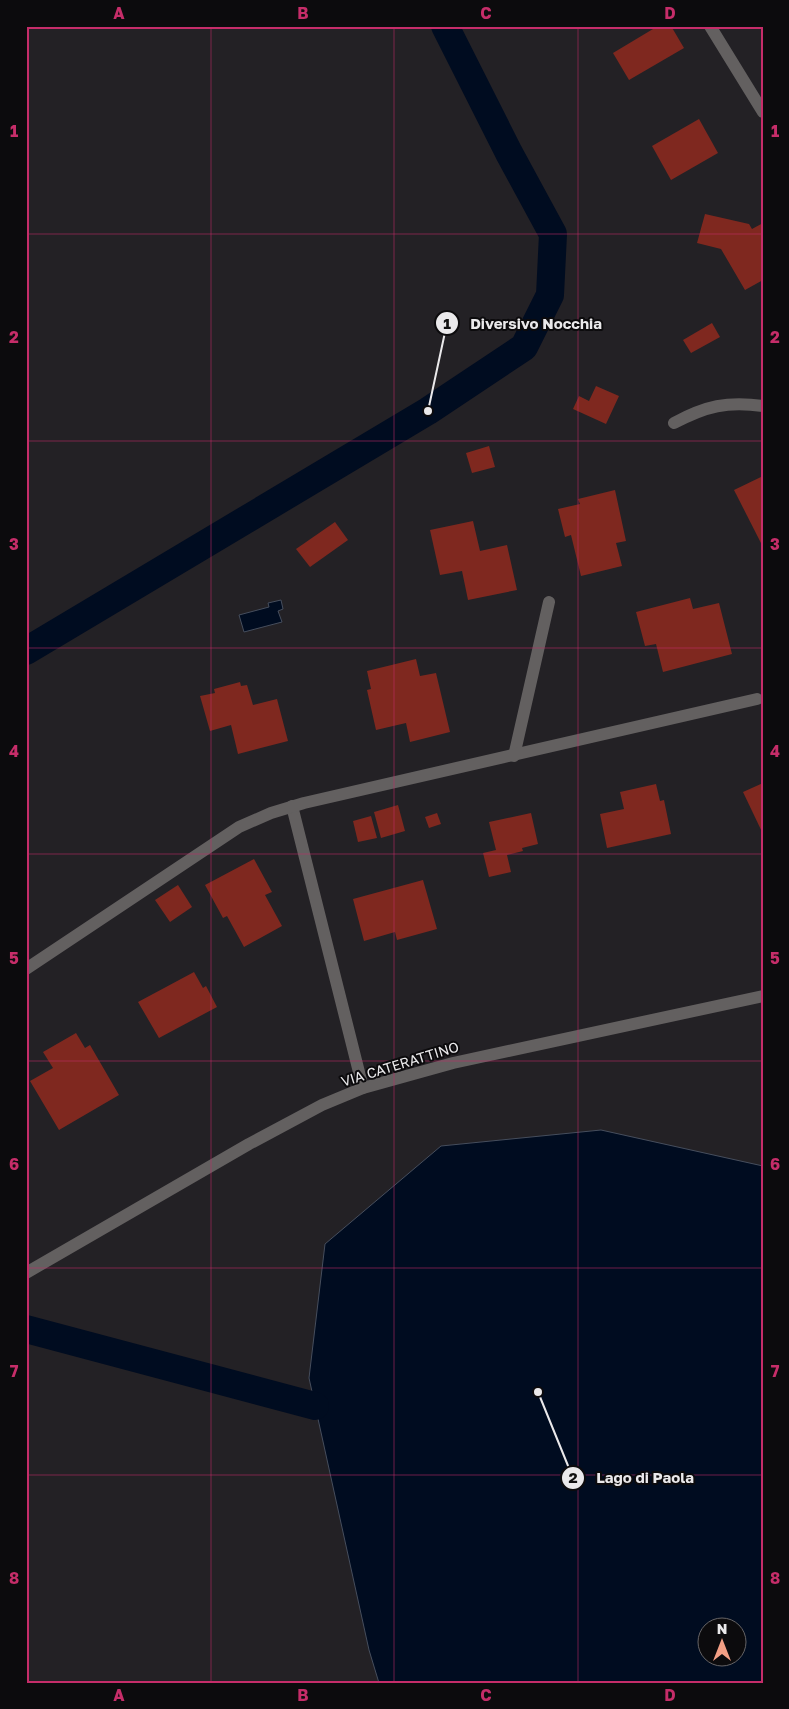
<svg xmlns="http://www.w3.org/2000/svg" width="789" height="1709" font-family="'Golos Text',sans-serif">
<style>
.water{fill:#000c20;stroke:#464e5d;fill-rule:evenodd}
.lines{fill:none;stroke-linecap:round;stroke-linejoin:round}
.canal{stroke:#000c20;stroke-width:28}
.building{fill:#7f281f}
.minor{stroke:#636060;stroke-width:12}
.grid{fill:none;stroke:#c62d69;stroke-width:1;stroke-opacity:0.55}
.labels{text-anchor:middle;stroke-width:4;stroke-linejoin:round;paint-order:stroke}
.street-label{font-size:14px;fill:#eae9eb;stroke:#0c0b0d}
.leader{fill:none;stroke:#eae9eb;stroke-width:2}
.callout-dot{fill:#eae9eb;stroke:#0c0b0d;stroke-width:2}
.mark-label{font-size:15px;text-anchor:middle;font-weight:bold;fill:#111}
.callout-label{font-size:15px;text-anchor:middle;font-weight:bold;fill:#eae9eb;stroke:#0c0b0d;stroke-width:4;stroke-linejoin:round;paint-order:stroke}
.neatline{fill:none;stroke:#c62d69;stroke-width:2}
.grid-label{font-size:16px;text-anchor:middle;font-weight:bold;fill:#c62d69}
</style>
<rect width="100%" height="100%" fill="#232125"/>
<!-- water -->
<g class="water">
<path d="M 281,600 L 283,609 L 278,611 L 282,622 L 244,632 L 239,615 L 269,607 L 268,603 Z"/>
<path d="M 601,1130 L 763,1166 L 763,1683 L 379,1683 L 369,1650 L 309,1378 L 325,1244 L 441,1146 ZM 706,1626 L 736,1626 L 736,1656 L 706,1656 Z"/>
</g>
<g class="lines">
<!-- canal -->
<g class="canal">
<path d="M 26,651 L 428,411 L 524,347 L 550,295 L 553,234 L 509,153 L 445,26"/>
<path d="M 26,1329 L 315,1406"/>
</g>
</g>
<!-- building -->
<g class="building">
<path d="M 658,26 L 671,26 L 684,48 L 629,80 L 613,53 Z"/>
<path d="M 699,119 L 718,153 L 671,180 L 652,146 Z"/>
<path d="M 705,214 L 749,224 L 752,229 L 763,223 L 763,280 L 745,290 L 721,249 L 697,243 Z"/>
<path d="M 712,323 L 720,337 L 691,353 L 683,340 Z"/>
<path d="M 596,386 L 619,396 L 606,424 L 573,409 L 579,396 L 589,401 Z"/>
<path d="M 489,446 L 495,467 L 472,473 L 466,453 Z"/>
<path d="M 763,476 L 763,547 L 734,490 Z"/>
<path d="M 615,490 L 626,541 L 616,543 L 622,566 L 581,576 L 571,535 L 565,537 L 558,509 L 580,504 L 578,499 Z"/>
<path d="M 473,521 L 480,551 L 507,545 L 517,590 L 468,600 L 462,571 L 440,575 L 430,530 Z"/>
<path d="M 335,522 L 348,540 L 310,567 L 296,549 Z"/>
<path d="M 690,598 L 693,609 L 719,603 L 732,654 L 663,672 L 656,644 L 645,646 L 636,612 Z"/>
<path d="M 416,659 L 420,676 L 436,673 L 450,732 L 410,742 L 406,723 L 376,730 L 367,690 L 371,689 L 367,671 Z"/>
<path d="M 240,682 L 241,686 L 247,685 L 253,705 L 277,699 L 288,741 L 238,754 L 231,725 L 210,731 L 200,696 L 215,693 L 214,689 Z"/>
<path d="M 763,783 L 763,834 L 743,792 Z"/>
<path d="M 656,784 L 660,801 L 664,800 L 671,834 L 607,848 L 600,814 L 624,809 L 620,792 Z"/>
<path d="M 398,805 L 405,831 L 381,838 L 374,812 Z"/>
<path d="M 437,813 L 441,824 L 429,828 L 425,817 Z"/>
<path d="M 531,813 L 538,844 L 522,848 L 523,851 L 507,855 L 511,872 L 489,877 L 483,853 L 496,850 L 489,822 Z"/>
<path d="M 371,816 L 377,838 L 358,842 L 353,821 Z"/>
<path d="M 254,859 L 272,892 L 265,895 L 282,926 L 244,947 L 227,916 L 223,918 L 205,885 Z"/>
<path d="M 423,880 L 437,929 L 397,940 L 395,932 L 364,941 L 353,899 Z"/>
<path d="M 178,885 L 192,907 L 170,922 L 155,900 Z"/>
<path d="M 194,972 L 203,988 L 206,986 L 217,1007 L 159,1038 L 138,1002 Z"/>
<path d="M 76,1033 L 85,1048 L 90,1045 L 119,1095 L 59,1130 L 30,1081 L 53,1068 L 43,1052 Z"/>
</g>
<g class="lines">
<!-- minor -->
<g class="minor">
<path d="M 710,26 L 763,112"/>
<path d="M 674,423 C 706,406 727,401 763,406"/>
<path d="M 514,756 L 549,602"/>
<path d="M 292,806 L 363,1088"/>
<path d="M 26,969 L 239,827 L 271,813 L 304,803 L 757,699"/>
<path d="M 26,1273 L 249,1144 L 322,1105 L 363,1088 L 453,1063 L 763,996"/>
</g>
</g>
<!-- grid -->
<path class="grid" d="M 211,26 L 211,1683M 394,26 L 394,1683M 578,26 L 578,1683M 26,234 L 763,234M 26,441 L 763,441M 26,648 L 763,648M 26,854 L 763,854M 26,1061 L 763,1061M 26,1268 L 763,1268M 26,1475 L 763,1475"/>
<g class="labels">
<!-- street labels -->
<g class="street-label">
<text transform="translate(400 1064) rotate(-17)" y="5">VIA CATERATTINO</text>
</g>
</g>
<!-- callouts -->
<path class="leader" d="M428 411L447 323M538 1392L573 1478"/>
<g class="callout-dot">
<circle cx="428" cy="411" r="5"/>
<circle cx="538" cy="1392" r="5"/>
<circle cx="447" cy="323" r="12"/>
<circle cx="573" cy="1478" r="12"/>
</g>
<g class="mark-label">
<text x="447" y="329">1</text>
<text x="573" y="1483">2</text>
</g>
<g class="callout-label">
<text x="536" y="329">Diversivo Nocchia</text>
<text x="645" y="1483">Lago di Paola</text>
</g>
<!-- border -->
<rect width="789" height="1709" fill="none" stroke="#0c0b0d" stroke-width="55"/>
<!-- north arrow -->
<g transform="translate(722 1642)"><circle r="24" fill="#0c0b0d" stroke="#656466"/>
<path d="M0-4L9 19L0 12L-9 19Z" fill="#f39f85"/>
<text y="-8" font-size="14" font-weight="bold" text-anchor="middle" fill="#eae9eb">N</text>
</g>
<rect x="28" y="28" width="734" height="1654" class="neatline"/>
<g class="grid-label">
<text x="119" y="19">A</text>
<text x="303" y="19">B</text>
<text x="486" y="19">C</text>
<text x="670" y="19">D</text>
<text x="14" y="137">1</text>
<text x="775" y="137">1</text>
<text x="14" y="343">2</text>
<text x="775" y="343">2</text>
<text x="14" y="550">3</text>
<text x="775" y="550">3</text>
<text x="14" y="757">4</text>
<text x="775" y="757">4</text>
<text x="14" y="964">5</text>
<text x="775" y="964">5</text>
<text x="14" y="1170">6</text>
<text x="775" y="1170">6</text>
<text x="14" y="1377">7</text>
<text x="775" y="1377">7</text>
<text x="14" y="1584">8</text>
<text x="775" y="1584">8</text>
<text x="119" y="1701">A</text>
<text x="303" y="1701">B</text>
<text x="486" y="1701">C</text>
<text x="670" y="1701">D</text>
</g>
</svg>
